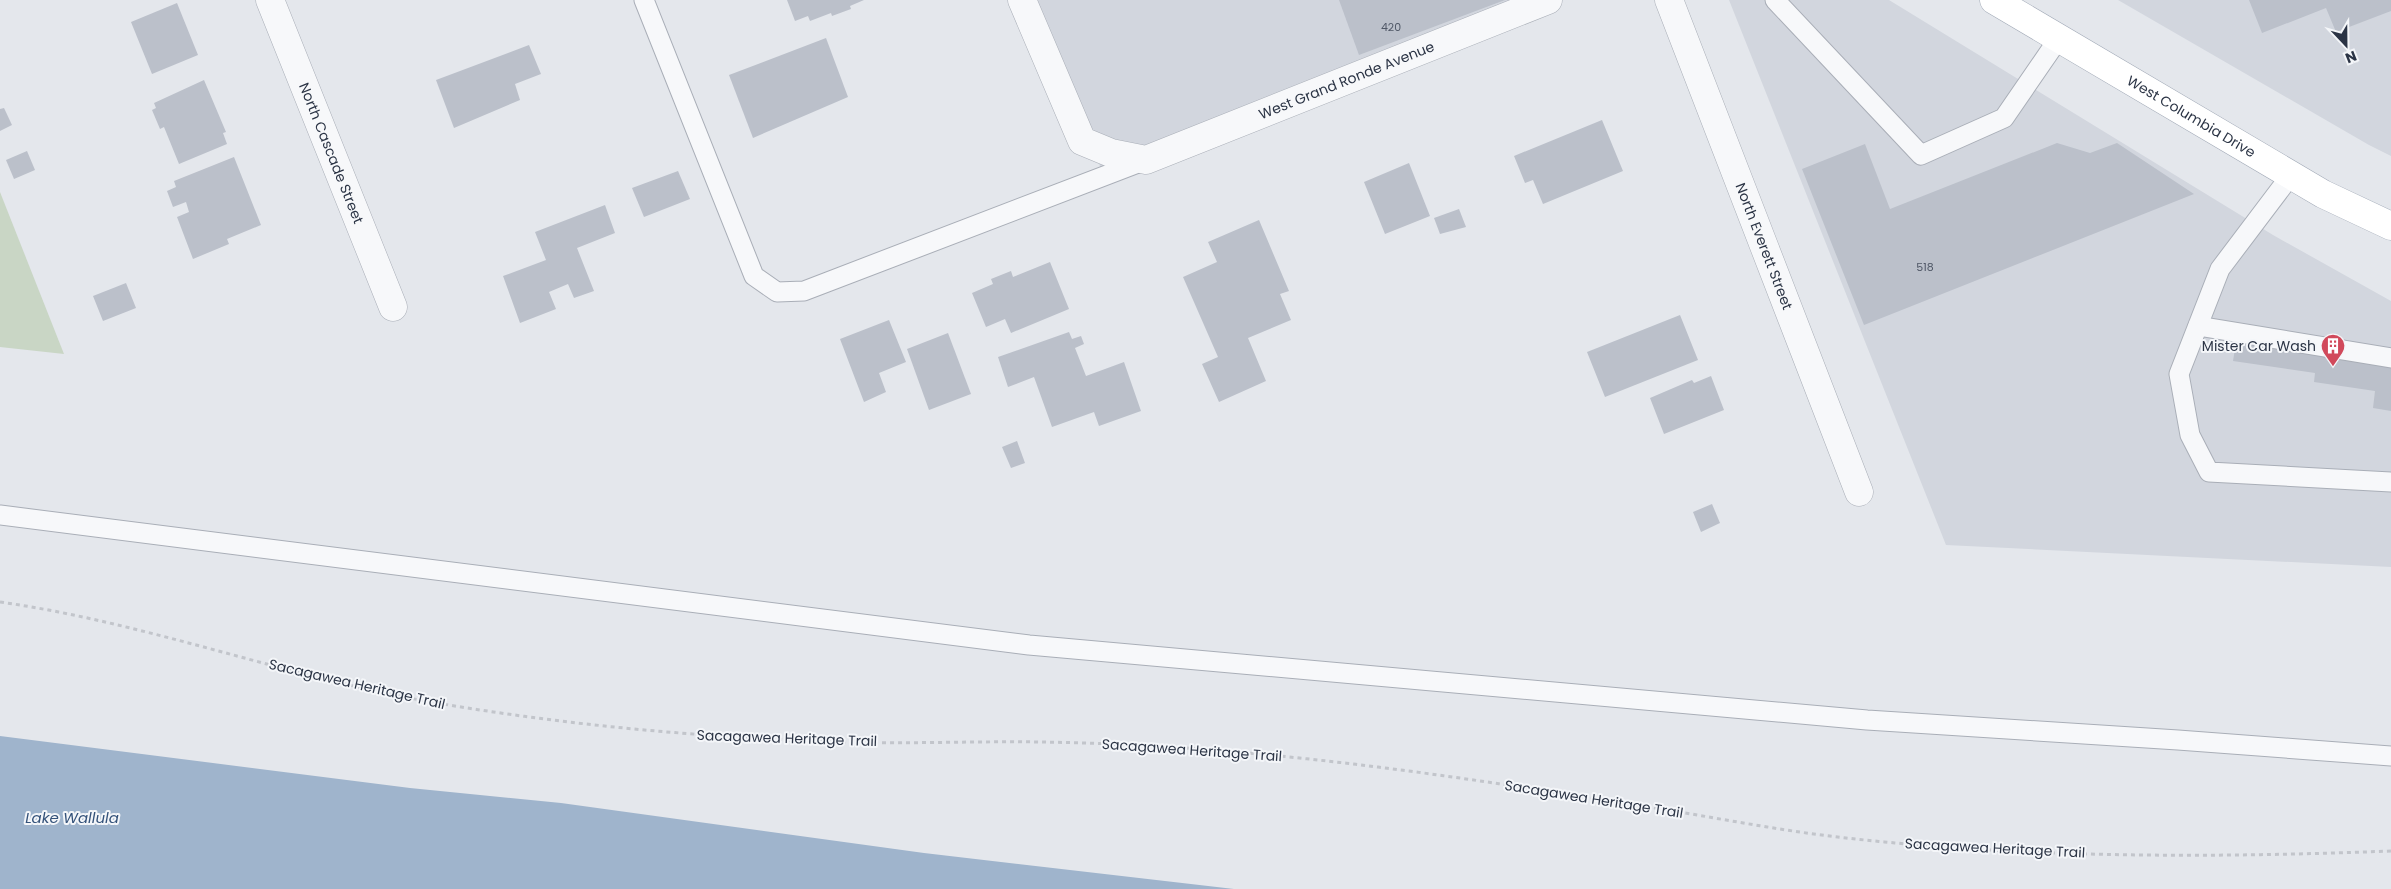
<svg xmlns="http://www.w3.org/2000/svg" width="2391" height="889" font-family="Poppins,sans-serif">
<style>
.built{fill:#d2d6de}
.green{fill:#c9d6c5}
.water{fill:#9fb4cc}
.building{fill:#bbc0ca}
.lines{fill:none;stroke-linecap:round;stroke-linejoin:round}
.service-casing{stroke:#a9aeb7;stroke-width:21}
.minor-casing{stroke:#a9aeb7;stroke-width:29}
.primary-casing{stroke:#a3abb8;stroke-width:29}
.path{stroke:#c2c5cb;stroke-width:3;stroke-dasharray:4 4;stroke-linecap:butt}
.service{stroke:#f7f8fa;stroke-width:19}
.minor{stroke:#f7f8fa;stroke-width:28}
.primary{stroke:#fff;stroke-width:28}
.labels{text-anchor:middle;stroke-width:4;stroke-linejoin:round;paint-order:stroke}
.number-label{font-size:11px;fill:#4f5766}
.street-label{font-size:14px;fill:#2b3445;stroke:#f4f6f9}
.poi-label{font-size:14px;fill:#2b3445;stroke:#f4f6f9;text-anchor:end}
.water-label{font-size:15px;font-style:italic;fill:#34527a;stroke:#f4f6f9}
</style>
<rect width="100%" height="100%" fill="#e4e7ec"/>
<!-- built -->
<g class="built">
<path d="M 1034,0 L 1518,0 L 1101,169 Z"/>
<path d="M 1729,0 L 1889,0 L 2273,235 L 2391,301 L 2391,567 L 1946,545 Z"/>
<path d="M 2118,0 L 2391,0 L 2391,156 L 2369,145 Z"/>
</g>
<!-- green -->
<path class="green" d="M 0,192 L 64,354 L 0,347 Z"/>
<!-- water -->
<path class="water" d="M 0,736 L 410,788 L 561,803 L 924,853 L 1234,889 L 0,889 Z"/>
<!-- building -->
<g class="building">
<path d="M 787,0 L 864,0 L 850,6 L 851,9 L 832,16 L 831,13 L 810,21 L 808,16 L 795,21 Z"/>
<path d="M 1339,0 L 1505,0 L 1359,55 Z"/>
<path d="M 2249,0 L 2391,0 L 2391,11 L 2336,32 L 2326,8 L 2262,33 Z"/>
<path d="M 177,3 L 198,55 L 152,74 L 131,22 Z"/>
<path d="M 826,38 L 848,97 L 753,138 L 729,75 Z"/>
<path d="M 529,45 L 541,74 L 515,84 L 520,100 L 454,128 L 436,80 Z"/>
<path d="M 204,80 L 226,132 L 223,133 L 227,144 L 179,164 L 164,127 L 160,129 L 152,110 L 156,108 L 154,103 Z"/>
<path d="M 4,108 L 12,125 L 0,131 L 0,109 Z"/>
<path d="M 1602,120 L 1623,171 L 1543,204 L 1533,180 L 1525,183 L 1514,156 Z"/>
<path d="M 2057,143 L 2090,153 L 2117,143 L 2194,194 L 1864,325 L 1802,169 L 1865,144 L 1890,209 Z"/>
<path d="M 27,151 L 35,170 L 14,179 L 6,160 Z"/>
<path d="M 234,157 L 261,225 L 227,239 L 229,244 L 193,259 L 177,217 L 189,212 L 186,202 L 173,207 L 167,191 L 176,187 L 174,181 Z"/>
<path d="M 1409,163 L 1430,216 L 1385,234 L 1364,182 Z"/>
<path d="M 678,171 L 690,199 L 644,217 L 632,188 Z"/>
<path d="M 605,205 L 615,233 L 577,248 L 594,291 L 574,298 L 568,284 L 549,292 L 556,309 L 520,323 L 503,276 L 546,260 L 535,232 Z"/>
<path d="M 1459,209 L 1466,227 L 1440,234 L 1434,218 Z"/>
<path d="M 1259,220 L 1289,291 L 1280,294 L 1291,320 L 1248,338 L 1266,381 L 1219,402 L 1202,364 L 1218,357 L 1183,277 L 1217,262 L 1208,242 Z"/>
<path d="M 1050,262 L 1069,309 L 1011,333 L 1005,319 L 986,327 L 972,293 L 993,284 L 991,279 L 1011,271 L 1013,277 Z"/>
<path d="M 126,283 L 136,308 L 103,321 L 93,296 Z"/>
<path d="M 1680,315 L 1698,360 L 1605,397 L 1587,352 Z"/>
<path d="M 889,320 L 906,362 L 879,373 L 886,392 L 864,402 L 840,339 Z"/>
<path d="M 2239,324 L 2391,348 L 2391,411 L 2373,408 L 2375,391 L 2314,382 L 2315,373 L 2233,361 Z"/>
<path d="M 1069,332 L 1072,339 L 1081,336 L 1084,344 L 1075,348 L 1086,376 L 1124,362 L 1141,411 L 1099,426 L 1094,412 L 1052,427 L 1034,377 L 1008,387 L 998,357 Z"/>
<path d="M 948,333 L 971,394 L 929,410 L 907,349 Z"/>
<path d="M 1711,376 L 1724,410 L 1664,434 L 1650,398 L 1692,380 L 1694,383 Z"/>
<path d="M 1017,441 L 1025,463 L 1011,468 L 1002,447 Z"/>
<path d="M 1712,504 L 1720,523 L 1701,532 L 1693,512 Z"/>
</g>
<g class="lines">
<defs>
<g id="service">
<path d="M 644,0 L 754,276 L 777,292 L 804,291 L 1146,160"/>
<path d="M 1775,0 L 1921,155 L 2004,118 L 2059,38"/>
<path d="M 2291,175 L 2220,269 L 2179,374 L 2190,435 L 2209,472 L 2391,482"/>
<path d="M 2198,326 L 2391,358"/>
<path d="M 0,515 L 1029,645 L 1867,720 L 2178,740 L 2391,756"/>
</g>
<g id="minor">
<path id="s1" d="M 270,0 L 393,307"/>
<path id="s2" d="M 1022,0 L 1082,141 L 1111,153 L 1146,160 L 1548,0"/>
<path id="s3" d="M 1669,0 L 1859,492"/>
</g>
<g id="primary">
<path id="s4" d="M 1994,0 L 2323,194 L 2391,226"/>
</g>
</defs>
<!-- service casing -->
<use href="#service" class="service-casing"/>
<!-- minor casing -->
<use href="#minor" class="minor-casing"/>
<!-- primary casing -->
<use href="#primary" class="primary-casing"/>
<!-- path -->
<path class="path" d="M 0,602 C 148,623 289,678 437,703 C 572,726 709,738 847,742 C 911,744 976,741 1041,742 C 1113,743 1186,747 1258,754 C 1391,766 1523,787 1655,808 C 1718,818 1782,831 1846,838 C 2027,858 2209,858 2391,851"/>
<!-- service -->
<use href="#service" class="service"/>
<!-- minor -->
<use href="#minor" class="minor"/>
<!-- primary -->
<use href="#primary" class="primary"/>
</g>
<!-- icons -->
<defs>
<symbol id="building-pin" viewBox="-11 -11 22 30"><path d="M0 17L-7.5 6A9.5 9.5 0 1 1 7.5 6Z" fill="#d1495b" stroke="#f4f6f9"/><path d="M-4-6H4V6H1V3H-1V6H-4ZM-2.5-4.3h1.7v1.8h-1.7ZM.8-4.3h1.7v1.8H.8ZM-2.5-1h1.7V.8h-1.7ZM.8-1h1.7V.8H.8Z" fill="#fff"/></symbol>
</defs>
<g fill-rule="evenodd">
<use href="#building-pin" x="2319" y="332" width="28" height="38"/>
</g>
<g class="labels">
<!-- number labels -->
<g class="number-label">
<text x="1391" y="31">420</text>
<text x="1925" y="271">518</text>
</g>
<!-- street labels -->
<g class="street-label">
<text dy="5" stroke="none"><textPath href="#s2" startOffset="436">West Grand Ronde Avenue</textPath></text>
<text dy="5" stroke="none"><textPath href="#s4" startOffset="229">West Columbia Drive</textPath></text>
<text dy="5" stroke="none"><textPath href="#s1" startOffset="165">North Cascade Street</textPath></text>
<text dy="5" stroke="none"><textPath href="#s3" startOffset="264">North Everett Street</textPath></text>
<text transform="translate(357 684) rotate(13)" y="5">Sacagawea Heritage Trail</text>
<text transform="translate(787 738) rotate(2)" y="5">Sacagawea Heritage Trail</text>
<text transform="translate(1192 750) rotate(4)" y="5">Sacagawea Heritage Trail</text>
<text transform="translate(1594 799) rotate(9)" y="5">Sacagawea Heritage Trail</text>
<text transform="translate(1995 848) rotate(3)" y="5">Sacagawea Heritage Trail</text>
</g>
<!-- poi labels -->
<g class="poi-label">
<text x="2316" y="351">Mister Car Wash</text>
</g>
<!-- water labels -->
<g class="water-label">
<text x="72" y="823">Lake Wallula</text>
</g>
</g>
<!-- north arrow -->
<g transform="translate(2346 45) rotate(158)" stroke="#f4f6f9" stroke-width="4" paint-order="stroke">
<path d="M0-4L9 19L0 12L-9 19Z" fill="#2b3445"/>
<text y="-8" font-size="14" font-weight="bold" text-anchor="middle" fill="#2b3445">N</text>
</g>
</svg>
